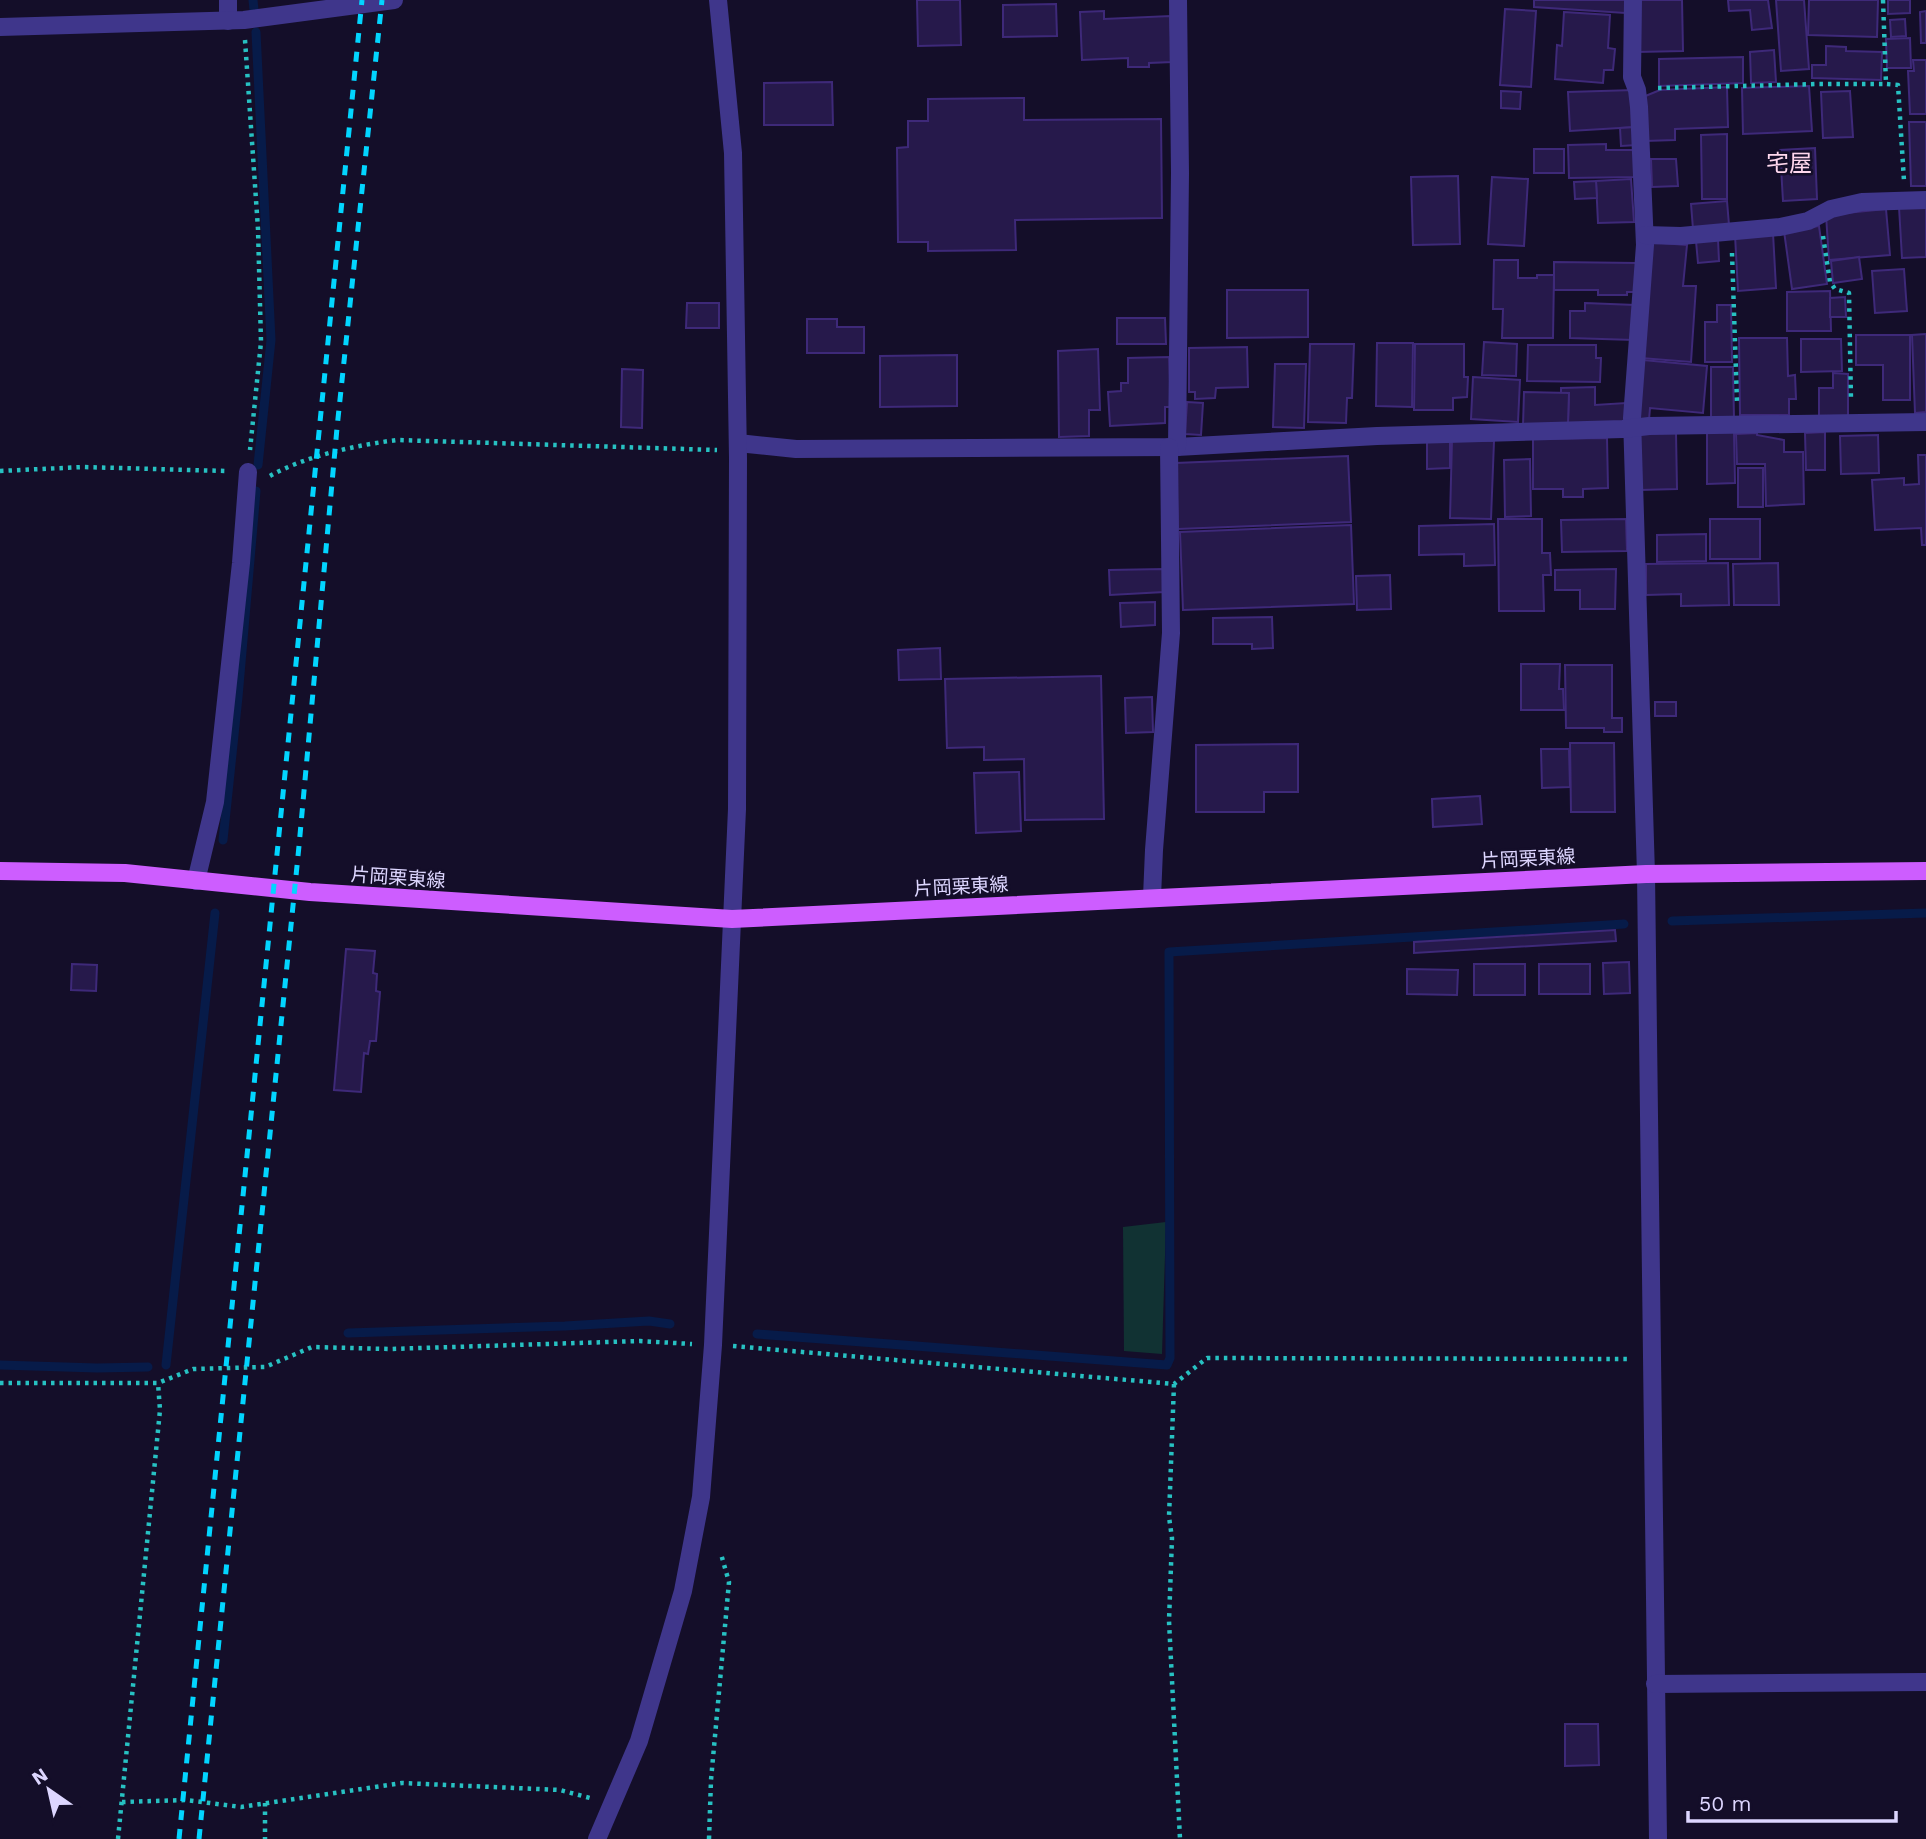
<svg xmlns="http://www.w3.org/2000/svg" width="1926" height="1839" font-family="'Work Sans','Noto Sans JP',sans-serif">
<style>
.green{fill:#113233}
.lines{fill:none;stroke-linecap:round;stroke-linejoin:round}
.stream{stroke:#071b49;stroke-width:9}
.building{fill:#26194b;stroke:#3e2979;stroke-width:2}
.path{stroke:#27c1c2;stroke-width:4.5;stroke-dasharray:3.5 5;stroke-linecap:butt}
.minor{stroke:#3f368b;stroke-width:18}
.major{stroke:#cd5dff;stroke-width:18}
.rail{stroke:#02d5ff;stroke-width:5;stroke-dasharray:10 9;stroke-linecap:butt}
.labels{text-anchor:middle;stroke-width:5;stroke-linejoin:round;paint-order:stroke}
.street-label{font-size:19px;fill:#ddd6ff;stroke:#140e29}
.quarter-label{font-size:23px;fill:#ffd8ee;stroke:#140e29}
</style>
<rect width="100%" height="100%" fill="#140e29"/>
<!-- green -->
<path class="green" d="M 1166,1222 L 1162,1354 L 1124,1351 L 1123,1227 Z"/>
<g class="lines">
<!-- stream -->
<g class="stream">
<path d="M 253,0 L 254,10"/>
<path d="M 256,32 L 271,340 L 258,465"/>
<path d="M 223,840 L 238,697 L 256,491"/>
<path d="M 1672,921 L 1926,913"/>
<path d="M 348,1333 L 565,1326 L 649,1321 L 670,1324"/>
<path d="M 757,1334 L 1167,1365 L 1170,1358 L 1169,952 L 1624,924"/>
<path d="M 0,1365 L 97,1368 L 148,1367"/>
<path d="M 166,1365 L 215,913"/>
</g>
</g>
<!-- building -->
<g class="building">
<path d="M 917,0 L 960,0 L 961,45 L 918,46 Z"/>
<path d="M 1534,0 L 1625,0 L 1625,13 L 1534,7 Z"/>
<path d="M 1640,0 L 1682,0 L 1683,51 L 1637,52 Z"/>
<path d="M 1728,0 L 1768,0 L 1772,28 L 1752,30 L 1750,10 L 1729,11 Z"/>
<path d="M 1776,0 L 1804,0 L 1809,69 L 1781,71 Z"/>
<path d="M 1809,0 L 1878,0 L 1877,37 L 1808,35 Z"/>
<path d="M 1888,0 L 1910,0 L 1910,13 L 1888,14 Z"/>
<path d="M 1056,4 L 1057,36 L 1003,37 L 1003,5 Z"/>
<path d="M 1505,9 L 1536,11 L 1531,87 L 1500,85 Z"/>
<path d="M 1104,11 L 1104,19 L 1170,16 L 1172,62 L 1149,63 L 1149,67 L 1128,67 L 1128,58 L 1082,60 L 1080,12 Z"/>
<path d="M 1926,11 L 1926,43 L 1921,43 L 1920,12 Z"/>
<path d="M 1564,12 L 1610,15 L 1608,48 L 1615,49 L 1613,70 L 1604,70 L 1603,83 L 1555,79 L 1557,45 L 1562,46 Z"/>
<path d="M 1905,19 L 1906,36 L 1891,37 L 1890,20 Z"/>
<path d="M 1910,38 L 1911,68 L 1887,68 L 1886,39 Z"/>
<path d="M 1826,46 L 1846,47 L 1846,51 L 1882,52 L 1881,80 L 1812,78 L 1812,65 L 1826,65 Z"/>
<path d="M 1774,50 L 1776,82 L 1751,83 L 1750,52 Z"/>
<path d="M 1743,57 L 1743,83 L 1659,86 L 1659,59 Z"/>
<path d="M 1913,60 L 1926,60 L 1926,114 L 1910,114 L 1908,71 L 1914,71 Z"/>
<path d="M 832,82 L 833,125 L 764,125 L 764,83 Z"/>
<path d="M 1809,86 L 1812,131 L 1743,134 L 1742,88 Z"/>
<path d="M 1727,87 L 1728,127 L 1675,129 L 1675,140 L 1645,141 L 1643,97 L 1660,90 Z"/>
<path d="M 1634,90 L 1636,127 L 1570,131 L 1568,92 Z"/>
<path d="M 1501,91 L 1521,92 L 1520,109 L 1501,108 Z"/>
<path d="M 1850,91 L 1853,137 L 1823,138 L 1821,92 Z"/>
<path d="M 1024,98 L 1024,120 L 1161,119 L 1162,218 L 1015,220 L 1016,250 L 928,251 L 928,242 L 898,242 L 897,148 L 908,147 L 908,121 L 928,121 L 928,99 Z"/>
<path d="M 1909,122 L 1926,122 L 1926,186 L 1911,186 Z"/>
<path d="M 1636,127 L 1637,145 L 1621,146 L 1620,128 Z"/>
<path d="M 1727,134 L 1727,199 L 1702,199 L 1701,135 Z"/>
<path d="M 1606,144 L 1606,150 L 1637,150 L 1637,177 L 1569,178 L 1568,145 Z"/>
<path d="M 1815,148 L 1817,199 L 1783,201 L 1780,150 Z"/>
<rect x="1534" y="149" width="30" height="24"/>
<path d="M 1651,159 L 1676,159 L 1678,186 L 1652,187 Z"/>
<path d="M 1458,176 L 1460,244 L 1413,245 L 1411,177 Z"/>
<path d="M 1492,177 L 1528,179 L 1524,246 L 1488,244 Z"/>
<path d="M 1631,179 L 1634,222 L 1598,223 L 1596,181 Z"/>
<path d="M 1596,181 L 1597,198 L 1575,199 L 1574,182 Z"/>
<path d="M 1727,201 L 1729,225 L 1693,229 L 1691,204 Z"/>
<path d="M 1926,205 L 1926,257 L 1902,258 L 1899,207 Z"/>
<path d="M 1886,209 L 1890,255 L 1829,260 L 1826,215 Z"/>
<path d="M 1819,226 L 1827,284 L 1792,289 L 1784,231 Z"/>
<path d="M 1773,233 L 1776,288 L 1738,291 L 1735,235 Z"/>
<path d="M 1718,239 L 1719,261 L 1698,263 L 1696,241 Z"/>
<path d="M 1649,242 L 1687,245 L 1683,286 L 1696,286 L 1691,362 L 1641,358 Z"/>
<path d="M 1859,257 L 1862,279 L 1833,283 L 1831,261 Z"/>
<path d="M 1494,260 L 1518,260 L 1518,278 L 1537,278 L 1537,275 L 1554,275 L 1553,338 L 1502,338 L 1503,309 L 1493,309 Z"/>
<path d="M 1554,262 L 1637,263 L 1637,292 L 1627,292 L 1627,295 L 1598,295 L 1598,290 L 1554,290 Z"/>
<path d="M 1904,269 L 1907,311 L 1875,313 L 1872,271 Z"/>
<path d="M 1227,290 L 1308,290 L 1308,337 L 1227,338 Z"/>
<path d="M 1830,291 L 1831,331 L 1787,331 L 1787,292 Z"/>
<path d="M 1845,297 L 1846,317 L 1830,317 L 1830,298 Z"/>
<path d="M 687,303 L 719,303 L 719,328 L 686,328 Z"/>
<path d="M 1585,303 L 1635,305 L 1634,340 L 1570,338 L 1570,311 L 1585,311 Z"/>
<path d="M 1717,305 L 1731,305 L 1732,362 L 1705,362 L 1705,322 L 1717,322 Z"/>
<path d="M 1117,318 L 1165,318 L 1166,344 L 1117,344 Z"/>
<path d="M 807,319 L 837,319 L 837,327 L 864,327 L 864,353 L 807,353 Z"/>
<path d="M 1926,334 L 1926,412 L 1915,413 L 1912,335 Z"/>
<path d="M 1856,335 L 1910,335 L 1910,400 L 1883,400 L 1883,365 L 1856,365 Z"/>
<path d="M 1739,338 L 1787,338 L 1788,376 L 1795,375 L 1796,399 L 1789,399 L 1789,415 L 1740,415 Z"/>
<path d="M 1801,339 L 1841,339 L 1842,371 L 1801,372 Z"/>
<path d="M 1484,342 L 1517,344 L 1516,376 L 1482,375 Z"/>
<path d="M 1377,343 L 1413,343 L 1412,407 L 1376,406 Z"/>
<path d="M 1310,344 L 1354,344 L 1352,398 L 1347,398 L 1346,423 L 1308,422 Z"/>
<path d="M 1415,344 L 1464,344 L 1464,377 L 1468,377 L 1467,397 L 1453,398 L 1453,410 L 1414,410 Z"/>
<path d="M 1528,345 L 1596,345 L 1596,358 L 1601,358 L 1600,382 L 1527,381 Z"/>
<path d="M 1247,347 L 1248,387 L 1216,388 L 1215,398 L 1195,399 L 1195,392 L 1189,392 L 1189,348 Z"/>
<path d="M 1098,349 L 1100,410 L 1089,410 L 1089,436 L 1059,437 L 1058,351 Z"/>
<path d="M 957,355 L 957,406 L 880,407 L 880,356 Z"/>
<path d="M 1169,357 L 1171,407 L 1165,407 L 1165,423 L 1110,426 L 1108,392 L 1121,391 L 1121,383 L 1128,383 L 1128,358 Z"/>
<path d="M 1643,360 L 1707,366 L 1703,413 L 1650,408 L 1649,420 L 1637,419 Z"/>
<path d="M 1275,364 L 1306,364 L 1304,428 L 1273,427 Z"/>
<path d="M 1711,367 L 1733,367 L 1734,419 L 1711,419 Z"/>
<path d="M 622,369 L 643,370 L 642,428 L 621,427 Z"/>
<path d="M 1833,373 L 1848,374 L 1848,419 L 1819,419 L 1819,388 L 1833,388 Z"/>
<path d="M 1473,377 L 1520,380 L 1518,422 L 1471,419 Z"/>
<path d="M 1595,387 L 1595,405 L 1626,403 L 1625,423 L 1568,423 L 1569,393 L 1561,393 L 1561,388 Z"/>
<path d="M 1524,392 L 1569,393 L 1568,423 L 1523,426 Z"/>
<path d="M 1187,402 L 1203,403 L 1201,435 L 1185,434 Z"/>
<path d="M 1707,432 L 1734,432 L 1735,483 L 1707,484 Z"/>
<path d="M 1825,432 L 1825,470 L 1806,470 L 1805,433 Z"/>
<path d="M 1640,433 L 1676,433 L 1677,489 L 1640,490 Z"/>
<path d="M 1757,433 L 1757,435 L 1784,440 L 1784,452 L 1803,452 L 1804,504 L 1766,506 L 1765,464 L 1737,464 L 1736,434 Z"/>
<path d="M 1878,435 L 1879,473 L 1841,474 L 1840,436 Z"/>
<path d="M 1607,438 L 1608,488 L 1583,489 L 1583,497 L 1563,497 L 1563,489 L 1533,489 L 1533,439 Z"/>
<path d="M 1452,440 L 1494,441 L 1491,519 L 1450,518 Z"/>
<path d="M 1450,441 L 1450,468 L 1427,469 L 1427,442 Z"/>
<path d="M 1918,455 L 1926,455 L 1926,545 L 1922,545 L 1921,528 L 1875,530 L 1872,480 L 1904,478 L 1904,485 L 1919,484 Z"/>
<path d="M 1348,456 L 1351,522 L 1178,529 L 1176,463 Z"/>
<path d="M 1530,459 L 1531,516 L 1505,517 L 1504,460 Z"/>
<rect x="1738" y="468" width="25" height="39"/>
<path d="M 1498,519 L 1542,519 L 1542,553 L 1550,553 L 1551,575 L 1543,575 L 1544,611 L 1499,611 Z"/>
<path d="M 1626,519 L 1627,551 L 1562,552 L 1561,520 Z"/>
<rect x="1710" y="519" width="50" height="40"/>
<path d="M 1494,524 L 1495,565 L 1464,566 L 1464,554 L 1419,555 L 1419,526 Z"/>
<path d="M 1351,525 L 1354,604 L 1183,610 L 1180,532 Z"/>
<path d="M 1706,534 L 1706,561 L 1657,562 L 1657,535 Z"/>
<path d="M 1728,563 L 1729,605 L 1681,606 L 1681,594 L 1646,595 L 1646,564 Z"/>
<path d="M 1778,563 L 1779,605 L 1734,605 L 1733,564 Z"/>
<path d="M 1163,569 L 1164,592 L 1110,595 L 1109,570 Z"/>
<path d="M 1616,569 L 1615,609 L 1580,609 L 1580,590 L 1555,590 L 1555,570 Z"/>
<path d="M 1390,575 L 1391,609 L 1357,610 L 1356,576 Z"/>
<path d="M 1155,602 L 1155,625 L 1121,627 L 1120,603 Z"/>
<path d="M 1272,617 L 1273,648 L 1252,649 L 1252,644 L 1213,644 L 1213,618 Z"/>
<path d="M 940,648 L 941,679 L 899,680 L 898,650 Z"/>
<path d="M 1521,664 L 1560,664 L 1559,689 L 1563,689 L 1564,710 L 1521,710 Z"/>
<path d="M 1565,665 L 1612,665 L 1612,718 L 1622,718 L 1622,732 L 1604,732 L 1604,728 L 1566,728 Z"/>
<path d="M 1101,676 L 1104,819 L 1025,820 L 1024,759 L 984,760 L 984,747 L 947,748 L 945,679 Z"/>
<path d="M 1152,697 L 1153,732 L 1126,733 L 1125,698 Z"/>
<rect x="1655" y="702" width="21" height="14"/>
<path d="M 1570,743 L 1614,743 L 1615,812 L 1571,812 Z"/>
<path d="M 1298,744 L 1298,792 L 1264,792 L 1264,812 L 1196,812 L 1196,745 Z"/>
<path d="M 1541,749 L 1569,749 L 1570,787 L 1542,788 Z"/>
<path d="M 1019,772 L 1021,831 L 976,833 L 974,773 Z"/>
<path d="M 1480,796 L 1482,824 L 1433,827 L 1432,799 Z"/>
<path d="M 1615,930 L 1616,941 L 1414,953 L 1414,942 Z"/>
<path d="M 346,949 L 375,951 L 373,973 L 377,974 L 376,991 L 380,992 L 376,1041 L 370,1041 L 368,1054 L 364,1053 L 361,1092 L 334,1090 Z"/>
<path d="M 1629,962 L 1630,993 L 1604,994 L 1603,963 Z"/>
<path d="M 72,964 L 97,965 L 96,991 L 71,990 Z"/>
<rect x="1474" y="964" width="51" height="31"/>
<rect x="1539" y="964" width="51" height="30"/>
<path d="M 1407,969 L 1458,970 L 1457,995 L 1407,994 Z"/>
<path d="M 1565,1724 L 1598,1724 L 1599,1765 L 1565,1766 Z"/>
</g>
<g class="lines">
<!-- path -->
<g class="path">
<path d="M 1883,0 L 1886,84 L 1898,85 L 1904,181"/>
<path d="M 245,40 L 258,229 L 261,342 L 250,450"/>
<path d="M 1658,88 L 1819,84 L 1886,84"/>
<path d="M 1823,236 L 1830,282 L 1835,289 L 1849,293 L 1851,401"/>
<path d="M 1732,253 L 1737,402"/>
<path d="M 0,471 L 83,467 L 226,471"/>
<path d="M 270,476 C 305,456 357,445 397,440 L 717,450"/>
<path d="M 733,1346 L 1174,1384 L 1207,1358 L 1631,1359"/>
<path d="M 0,1383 L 158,1383 L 193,1369 L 265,1367 L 312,1347 L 390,1349 L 640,1341 L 692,1344"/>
<path d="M 1174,1384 L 1169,1517 L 1172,1538 L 1169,1621 L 1180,1839"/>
<path d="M 122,1802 L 186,1800 L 241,1807 L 402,1783 L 560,1790 L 590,1798"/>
<path d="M 265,1803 L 265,1839"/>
<path d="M 118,1839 L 160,1410 L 158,1383"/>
<path d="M 709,1839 L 711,1780 L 729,1582 L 721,1554"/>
</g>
<!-- minor -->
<g class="minor">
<path d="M 228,0 L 228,21"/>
<path d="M 1633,0 L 1632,77 L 1637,90 L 1639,107 L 1645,245 L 1632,418 L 1646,874 L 1658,1839"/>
<path d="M 0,27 L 244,20 L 394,0"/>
<path d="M 1645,235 L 1681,236 L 1780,227 L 1808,221 L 1831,209 L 1862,202 L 1926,200"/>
<path d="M 738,443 L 796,449 L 1177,447 L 1377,436 L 1623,429 L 1649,426 L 1926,422"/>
<path d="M 1177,447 L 1180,173 L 1178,0"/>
<path d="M 196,881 L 215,802 L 241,563 L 248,472"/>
<path d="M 1152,897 L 1154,850 L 1171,633 L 1169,447"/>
<path d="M 1655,1684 L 1926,1682"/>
<path d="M 597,1839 L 639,1741 L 683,1591 L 701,1497 L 713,1345 L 737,809 L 738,458 L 733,153 L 718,0"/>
</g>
<!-- major -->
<path class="major" d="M 0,871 L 125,873 L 310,892 L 732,919 L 1646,874 L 1926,871"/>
<!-- rail -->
<g class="rail">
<path d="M 179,1839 L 362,0"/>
<path d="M 199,1839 L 299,846 L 337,428 L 382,0"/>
</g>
</g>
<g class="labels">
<!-- street labels -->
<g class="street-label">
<text transform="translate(1528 858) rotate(-3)" y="7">片岡栗東線</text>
<text transform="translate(398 877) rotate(4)" y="7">片岡栗東線</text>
<text transform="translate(961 886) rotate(-3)" y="7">片岡栗東線</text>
</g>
<!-- quarter labels -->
<g class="quarter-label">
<text x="1789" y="171">宅屋</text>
</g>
</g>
<!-- north arrow -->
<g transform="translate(49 1790) rotate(326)" stroke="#140e29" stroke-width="5" paint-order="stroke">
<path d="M0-5L12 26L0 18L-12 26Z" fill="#ddd6ff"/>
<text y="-10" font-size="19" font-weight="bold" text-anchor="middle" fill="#ddd6ff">N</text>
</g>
<!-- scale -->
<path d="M1688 1811v10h208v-10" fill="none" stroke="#ddd6ff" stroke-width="3.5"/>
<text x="1699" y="1811" font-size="21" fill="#ddd6ff" stroke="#140e29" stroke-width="5" paint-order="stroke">50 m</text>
</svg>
